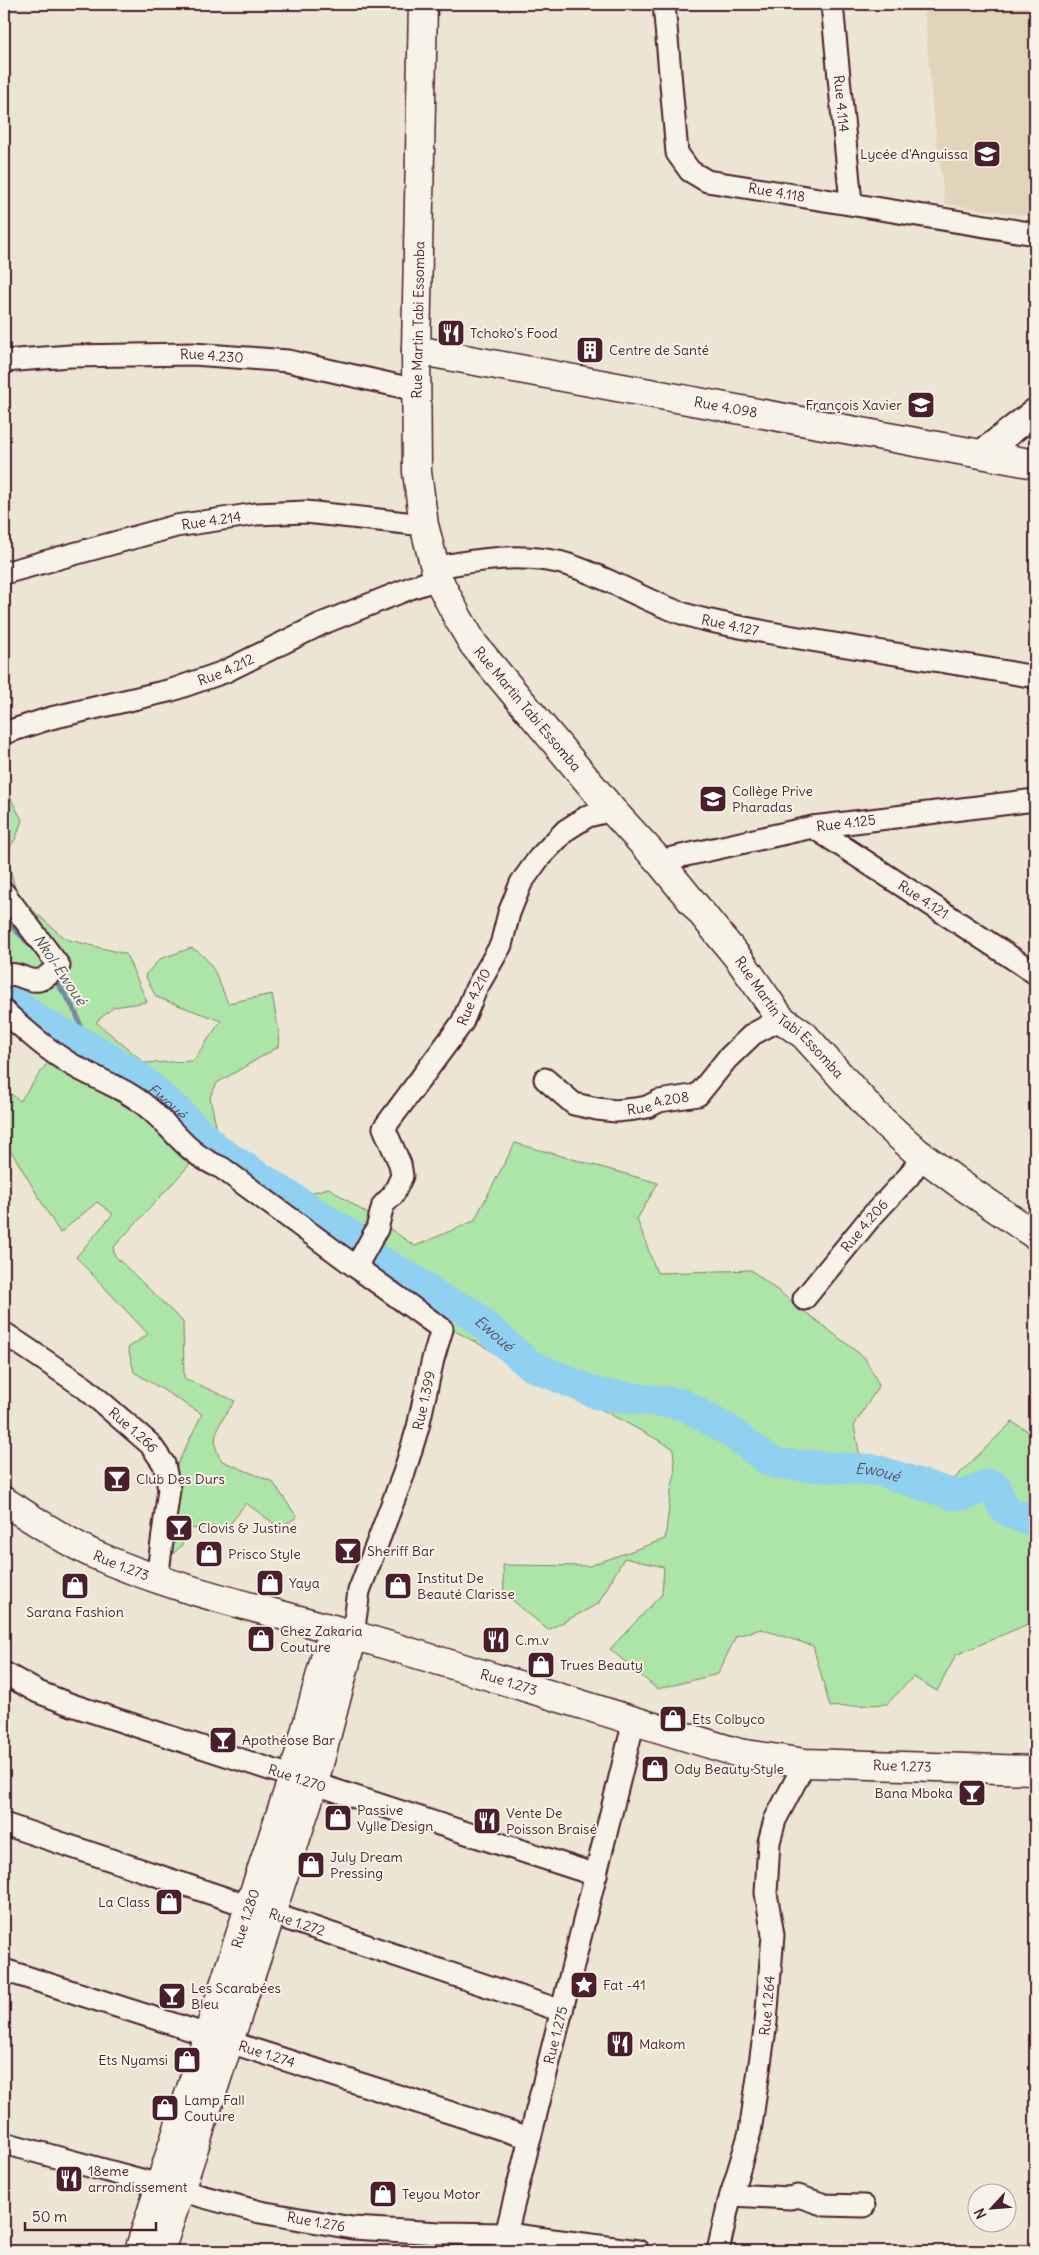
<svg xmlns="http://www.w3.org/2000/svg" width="1039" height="2255" font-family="Delius,sans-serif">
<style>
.built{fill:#e2d4ba}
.green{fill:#ade4a7;stroke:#7c8269}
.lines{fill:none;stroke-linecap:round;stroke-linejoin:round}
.stream{stroke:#7489a2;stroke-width:5}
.river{stroke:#90d0f1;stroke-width:31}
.minor-casing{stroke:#4a1f2b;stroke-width:25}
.tertiary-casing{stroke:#4a1f2b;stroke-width:30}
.secondary-casing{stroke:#4a1f2b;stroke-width:31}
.primary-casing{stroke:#4a1f2b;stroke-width:31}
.minor{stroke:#f7f3e8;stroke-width:21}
.tertiary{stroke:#f7f3e8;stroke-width:26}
.secondary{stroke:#f7f3e8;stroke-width:28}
.primary{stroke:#f7f3e8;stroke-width:28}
.labels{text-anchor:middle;stroke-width:4;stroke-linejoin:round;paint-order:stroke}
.street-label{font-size:14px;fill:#4a1f2b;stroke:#f7f3e8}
.poi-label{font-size:14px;fill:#4a1f2b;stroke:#f7f3e8;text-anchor:start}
.water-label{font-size:15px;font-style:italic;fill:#5c4b5c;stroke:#f7f3e8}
</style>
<rect width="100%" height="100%" fill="#ede5d3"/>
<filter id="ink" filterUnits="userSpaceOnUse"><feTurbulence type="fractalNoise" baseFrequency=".02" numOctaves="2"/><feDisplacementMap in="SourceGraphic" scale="10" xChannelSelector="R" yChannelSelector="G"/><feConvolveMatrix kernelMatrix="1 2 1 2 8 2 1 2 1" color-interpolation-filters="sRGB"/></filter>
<g filter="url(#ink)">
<!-- built -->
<path class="built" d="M 924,4 L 1035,4 L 1035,217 L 945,204 L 932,103 Z"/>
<!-- green -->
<path class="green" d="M 4,792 L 9,795 L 22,820 L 16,838 L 6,852 L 17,896 L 65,939 L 126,954 L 147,1002 L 114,1007 L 96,1022 L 145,1063 L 193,1061 L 221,1021 L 156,997 L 145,975 L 160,959 L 191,948 C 213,957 219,983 228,1003 L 272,994 L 279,1032 L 278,1047 L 217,1083 L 210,1097 L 220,1145 L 302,1195 L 329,1188 L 415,1246 L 474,1221 L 515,1143 L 658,1183 L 637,1219 L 657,1273 L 751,1270 L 865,1358 L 879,1385 L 854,1426 L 861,1461 L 947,1486 L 1012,1422 L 1035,1435 L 1035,1621 L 956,1655 L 937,1691 L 913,1677 L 887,1704 L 830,1707 L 813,1646 L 761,1629 L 736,1636 L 718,1674 L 657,1689 L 610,1649 L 662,1594 L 664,1567 L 624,1558 L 598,1604 L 548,1630 L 504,1593 L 503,1565 L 589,1566 L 665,1539 L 671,1490 L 675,1474 L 673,1448 L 453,1330 L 438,1314 L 194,1160 L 113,1248 L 115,1256 L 183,1322 L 184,1378 L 235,1401 C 222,1420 206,1438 222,1461 L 273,1482 L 297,1517 L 280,1528 L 246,1503 L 228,1527 L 182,1529 L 182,1545 L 172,1555 L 177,1465 L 202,1414 L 134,1372 L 128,1348 L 148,1334 L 76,1257 L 113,1214 L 97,1202 L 60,1233 L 13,1154 L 4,1147 L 4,1088 L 20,1101 L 56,1051 L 4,1001 Z"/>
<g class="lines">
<!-- stream -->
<g class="stream">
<path d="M 4,918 L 31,946"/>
<path d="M 53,977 C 67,998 83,1017 83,1043"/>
</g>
<!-- river -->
<path class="river" id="s1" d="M 4,991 L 35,1019 L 101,1053 L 137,1076 L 174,1108 L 219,1151 L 355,1238 L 368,1255 L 409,1277 L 441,1299 L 469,1312 L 530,1365 L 598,1394 L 682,1404 L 728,1430 L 768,1460 L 778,1464 L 876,1470 L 955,1495 C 959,1494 964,1495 968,1494 C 979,1491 984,1481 996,1487 L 1002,1506 L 1009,1512 L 1035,1522"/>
<defs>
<g id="minor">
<path id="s2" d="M 664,4 L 677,153 L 690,171 L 707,181 L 1035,234"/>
<path id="s3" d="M 832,4 L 851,203"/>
<path id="s4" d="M 4,361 L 70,356 L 193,354 L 288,361 L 416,390"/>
<path id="s5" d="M 434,568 C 477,559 526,552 569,565 C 616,580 656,609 706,620 C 815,644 926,657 1035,677"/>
<path id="s6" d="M 4,573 L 176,526 L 256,514 L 306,512 L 424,525"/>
<path id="s7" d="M 4,733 L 51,718 L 172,690 L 224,672 L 321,624 L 413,587 L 438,579"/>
<path id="s8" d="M 813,827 L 1035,973"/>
<path id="s9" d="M 659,861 L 813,827 L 1035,800"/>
<path d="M 4,893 L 59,966 C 53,970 46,979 39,980 C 26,983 17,969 4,977"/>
<path d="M 4,1011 C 27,1032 49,1052 76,1067 C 99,1080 126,1089 146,1106 C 176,1130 183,1152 222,1168 L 356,1267"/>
<path id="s10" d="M 545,1079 L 574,1104 L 597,1109 L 616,1111 L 635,1109 L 647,1107 L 659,1101 L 698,1095 L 727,1059 L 753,1034 L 781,1019"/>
<path id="s11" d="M 804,1299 L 870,1218 L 909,1176 L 919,1161 L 917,1152"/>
<path id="s12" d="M 4,1333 L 84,1387 L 150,1444 L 164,1464 L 169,1489 L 157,1579"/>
<path id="s13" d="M 353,1635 L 359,1591 L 404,1473 L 418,1427 L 433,1359 L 442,1329 L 356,1267 L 377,1229 L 383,1205 L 393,1195 L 402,1176 L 400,1164 L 384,1128 L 462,1023 L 476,989 L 501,945 L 509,913 L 521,883 L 539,858 L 566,830 L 588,816 L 612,810"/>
<path id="s14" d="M 4,1673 L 38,1692 L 72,1705 L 596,1875"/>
<path id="s15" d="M 4,1824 L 562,2011"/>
<path id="s16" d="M 4,1970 L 530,2138"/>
<path id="s17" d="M 4,2143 L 260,2212 L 352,2228 L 440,2233 L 506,2234 L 638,2251"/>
<path d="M 731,2195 L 790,2198 L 798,2196 L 825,2205 L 864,2206"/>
<path id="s18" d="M 506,2234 L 634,1721"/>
<path id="s19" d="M 718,2251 L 729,2202 L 750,2132 L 766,2022 L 773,1935 L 766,1893 L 769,1842 L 775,1820 L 805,1763"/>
</g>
<path id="tertiary" d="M 981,454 L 1035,412"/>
<g id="secondary">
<path id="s20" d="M 416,350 L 1035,464"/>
<path id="s21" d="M 4,1501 C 32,1519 60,1538 91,1553 C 175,1591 265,1609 353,1635 C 482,1673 611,1714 739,1753 L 805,1763 L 1035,1770"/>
<path id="s22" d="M 139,2251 L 249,1907 L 293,1777 L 333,1629"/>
<path d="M 160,2251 L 314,1783 L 353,1635"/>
</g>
<g id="primary">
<path id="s23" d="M 423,4 L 416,350 L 417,472 L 424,525 L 438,579 L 458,618 L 474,645 L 612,810 L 659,861 L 739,959 L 781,1019 L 804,1035 L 876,1115 L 917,1152 L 960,1184 L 1035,1235"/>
</g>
</defs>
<!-- minor casing -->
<use href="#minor" class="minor-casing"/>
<!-- tertiary casing -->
<use href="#tertiary" class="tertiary-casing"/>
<!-- secondary casing -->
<use href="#secondary" class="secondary-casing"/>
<!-- primary casing -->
<use href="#primary" class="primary-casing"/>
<!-- minor -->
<use href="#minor" class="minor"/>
<!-- tertiary -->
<use href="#tertiary" class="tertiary"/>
<!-- secondary -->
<use href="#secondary" class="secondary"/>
<!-- primary -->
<use href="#primary" class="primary"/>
</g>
</g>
<!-- icons -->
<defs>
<symbol id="school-square" viewBox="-11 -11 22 22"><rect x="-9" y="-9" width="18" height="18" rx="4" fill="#4a1f2b" stroke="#f7f3e8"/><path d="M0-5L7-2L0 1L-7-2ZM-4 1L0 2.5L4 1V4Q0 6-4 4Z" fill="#fff"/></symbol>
<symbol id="restaurant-square" viewBox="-11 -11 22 22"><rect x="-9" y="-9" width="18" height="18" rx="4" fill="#4a1f2b" stroke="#f7f3e8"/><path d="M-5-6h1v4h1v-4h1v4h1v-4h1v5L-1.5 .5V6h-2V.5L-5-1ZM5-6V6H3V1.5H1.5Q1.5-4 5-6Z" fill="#fff"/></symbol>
<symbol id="building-square" viewBox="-11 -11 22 22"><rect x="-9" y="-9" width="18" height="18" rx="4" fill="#4a1f2b" stroke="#f7f3e8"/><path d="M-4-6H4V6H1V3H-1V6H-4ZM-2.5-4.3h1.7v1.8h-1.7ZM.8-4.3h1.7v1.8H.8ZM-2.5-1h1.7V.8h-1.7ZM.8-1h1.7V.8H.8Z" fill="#fff"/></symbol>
<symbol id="bar-square" viewBox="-11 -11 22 22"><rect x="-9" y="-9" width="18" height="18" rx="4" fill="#4a1f2b" stroke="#f7f3e8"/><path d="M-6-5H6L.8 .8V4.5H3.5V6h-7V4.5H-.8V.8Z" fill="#fff"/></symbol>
<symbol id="shop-square" viewBox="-11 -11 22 22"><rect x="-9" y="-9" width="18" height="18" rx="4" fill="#4a1f2b" stroke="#f7f3e8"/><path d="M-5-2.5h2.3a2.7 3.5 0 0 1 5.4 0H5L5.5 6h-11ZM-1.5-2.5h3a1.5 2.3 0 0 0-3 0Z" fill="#fff"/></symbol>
<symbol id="sight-square" viewBox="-11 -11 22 22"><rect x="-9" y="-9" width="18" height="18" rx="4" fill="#4a1f2b" stroke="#f7f3e8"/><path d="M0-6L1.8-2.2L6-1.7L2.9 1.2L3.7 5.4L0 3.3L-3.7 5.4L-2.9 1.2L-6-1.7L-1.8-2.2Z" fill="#fff"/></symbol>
</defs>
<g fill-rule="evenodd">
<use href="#school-square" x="971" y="138" width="32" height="32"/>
<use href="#restaurant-square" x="435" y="317" width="32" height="32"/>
<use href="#building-square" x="574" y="334" width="32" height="32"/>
<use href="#school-square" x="905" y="389" width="32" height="32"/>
<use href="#school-square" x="697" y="783" width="32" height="32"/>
<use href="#bar-square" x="101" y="1463" width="32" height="32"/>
<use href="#bar-square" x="163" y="1512" width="32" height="32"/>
<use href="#bar-square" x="332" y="1535" width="32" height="32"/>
<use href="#shop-square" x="193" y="1538" width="32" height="32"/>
<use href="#shop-square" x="254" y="1567" width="32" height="32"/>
<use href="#shop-square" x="59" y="1570" width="32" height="32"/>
<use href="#shop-square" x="382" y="1570" width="32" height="32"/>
<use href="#shop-square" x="245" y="1623" width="32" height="32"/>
<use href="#restaurant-square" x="480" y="1624" width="32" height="32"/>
<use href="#shop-square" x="525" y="1649" width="32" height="32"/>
<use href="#shop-square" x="657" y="1703" width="32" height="32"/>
<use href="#bar-square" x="207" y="1724" width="32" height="32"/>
<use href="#shop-square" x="639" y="1753" width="32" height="32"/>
<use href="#bar-square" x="956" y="1777" width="32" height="32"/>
<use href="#shop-square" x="322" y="1802" width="32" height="32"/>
<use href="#restaurant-square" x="471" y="1805" width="32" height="32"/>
<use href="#shop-square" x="295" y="1849" width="32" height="32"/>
<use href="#shop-square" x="153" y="1886" width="32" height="32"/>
<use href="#sight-square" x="568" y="1969" width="32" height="32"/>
<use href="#bar-square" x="156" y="1980" width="32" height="32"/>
<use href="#restaurant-square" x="604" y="2028" width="32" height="32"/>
<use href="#shop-square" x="171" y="2044" width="32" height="32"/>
<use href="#shop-square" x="149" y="2092" width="32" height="32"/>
<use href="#restaurant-square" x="53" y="2163" width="32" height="32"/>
<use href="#shop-square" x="367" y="2178" width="32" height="32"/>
</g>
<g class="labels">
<!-- street labels -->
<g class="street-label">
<text dy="5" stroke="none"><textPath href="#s3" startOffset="100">Rue 4.114</textPath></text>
<text dy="5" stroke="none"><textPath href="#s2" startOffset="262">Rue 4.118</textPath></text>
<text transform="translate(418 320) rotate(-89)" y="5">Rue Martin Tabi Essomba</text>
<text dy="5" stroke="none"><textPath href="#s4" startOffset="208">Rue 4.230</textPath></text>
<text dy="5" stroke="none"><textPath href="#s20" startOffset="315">Rue 4.098</textPath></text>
<text dy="5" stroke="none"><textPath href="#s6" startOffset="214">Rue 4.214</textPath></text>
<text dy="5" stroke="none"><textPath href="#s5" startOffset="309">Rue 4.127</textPath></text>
<text dy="5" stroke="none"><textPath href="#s7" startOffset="231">Rue 4.212</textPath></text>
<text dy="5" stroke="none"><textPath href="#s23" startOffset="736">Rue Martin Tabi Essomba</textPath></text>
<text dy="5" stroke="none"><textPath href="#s9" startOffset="191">Rue 4.125</textPath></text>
<text dy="5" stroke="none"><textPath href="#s8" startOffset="132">Rue 4.121</textPath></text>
<text dy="5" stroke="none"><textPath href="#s13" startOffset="740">Rue 4.210</textPath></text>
<text dy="5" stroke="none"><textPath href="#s23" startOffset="1141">Rue Martin Tabi Essomba</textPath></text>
<text dy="5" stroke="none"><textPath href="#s10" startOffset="124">Rue 4.208</textPath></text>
<text dy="5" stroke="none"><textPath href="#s11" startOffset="95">Rue 4.206</textPath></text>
<text dy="5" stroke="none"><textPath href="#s13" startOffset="246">Rue 1.399</textPath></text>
<text dy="5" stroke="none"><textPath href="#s12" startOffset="162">Rue 1.266</textPath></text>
<text dy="5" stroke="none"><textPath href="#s21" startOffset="134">Rue 1.273</textPath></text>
<text dy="5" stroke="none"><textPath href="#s21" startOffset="539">Rue 1.273</textPath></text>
<text dy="5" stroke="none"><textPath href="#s21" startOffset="944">Rue 1.273</textPath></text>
<text dy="5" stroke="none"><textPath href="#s14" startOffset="312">Rue 1.270</textPath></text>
<text dy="5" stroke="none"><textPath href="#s22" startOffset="349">Rue 1.280</textPath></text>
<text dy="5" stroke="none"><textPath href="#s15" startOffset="309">Rue 1.272</textPath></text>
<text dy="5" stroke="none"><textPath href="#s19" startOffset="251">Rue 1.264</textPath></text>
<text dy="5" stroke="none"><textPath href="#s18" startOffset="205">Rue 1.275</textPath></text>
<text dy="5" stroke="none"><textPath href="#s16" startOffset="276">Rue 1.274</textPath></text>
<text dy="5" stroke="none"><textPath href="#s17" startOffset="322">Rue 1.276</textPath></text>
</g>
<!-- poi labels -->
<g class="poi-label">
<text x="968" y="159" text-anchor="end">Lycée d'Anguissa</text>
<text x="470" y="338">Tchoko's Food</text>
<text x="609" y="355">Centre de Santé</text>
<text x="902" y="410" text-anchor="end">François Xavier</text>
<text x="732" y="796">Collège Prive<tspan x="732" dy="16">Pharadas</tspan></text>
<text x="136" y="1484">Club Des Durs</text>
<text x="198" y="1533">Clovis &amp; Justine</text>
<text x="367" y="1556">Sheriff Bar</text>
<text x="228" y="1559">Prisco Style</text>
<text x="417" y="1583">Institut De<tspan x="417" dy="16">Beauté Clarisse</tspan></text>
<text x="289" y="1588">Yaya</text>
<text x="75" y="1617" text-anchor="middle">Sarana Fashion</text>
<text x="280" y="1636">Chez Zakaria<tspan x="280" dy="16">Couture</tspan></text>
<text x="515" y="1645">C.m.v</text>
<text x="560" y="1670">Trues Beauty</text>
<text x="692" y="1724">Ets Colbyco</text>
<text x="242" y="1745">Apothéose Bar</text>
<text x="674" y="1774">Ody Beauty Style</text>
<text x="953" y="1798" text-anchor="end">Bana Mboka</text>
<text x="357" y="1815">Passive<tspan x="357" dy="16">Vylle Design</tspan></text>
<text x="506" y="1818">Vente De<tspan x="506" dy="16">Poisson Braisé</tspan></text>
<text x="330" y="1862">July Dream<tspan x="330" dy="16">Pressing</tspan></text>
<text x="150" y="1907" text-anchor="end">La Class</text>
<text x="603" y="1990">Fat -41</text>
<text x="191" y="1993">Les Scarabées<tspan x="191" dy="16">Bleu</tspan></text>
<text x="639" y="2049">Makom</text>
<text x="168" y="2065" text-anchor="end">Ets Nyamsi</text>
<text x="184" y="2105">Lamp Fall<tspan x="184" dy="16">Couture</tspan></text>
<text x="88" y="2176">18eme<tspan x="88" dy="16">arrondissement</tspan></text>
<text x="402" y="2199">Teyou Motor</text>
</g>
<!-- water labels -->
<g class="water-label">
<text transform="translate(60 970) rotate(56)" y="5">Nkol-Ewoué</text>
<text dy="5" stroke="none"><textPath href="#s1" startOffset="198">Ewoué</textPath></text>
<text dy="5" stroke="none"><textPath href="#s1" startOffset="602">Ewoué</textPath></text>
<text dy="5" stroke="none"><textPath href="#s1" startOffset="1022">Ewoué</textPath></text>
</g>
</g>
<!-- margin -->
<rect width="1039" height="2255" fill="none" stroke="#f7f3e8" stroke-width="20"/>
<rect x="10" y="10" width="1019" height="2235" fill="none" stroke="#4a1f2b" stroke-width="2" filter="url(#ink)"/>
<!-- north arrow -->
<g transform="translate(992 2208) rotate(244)"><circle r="24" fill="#f7f3e8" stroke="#b29e9c"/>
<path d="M0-4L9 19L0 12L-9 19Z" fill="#4a1f2b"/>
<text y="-8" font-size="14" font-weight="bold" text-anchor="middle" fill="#4a1f2b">N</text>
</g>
<!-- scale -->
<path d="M25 2222v8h131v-8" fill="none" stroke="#4a1f2b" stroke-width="2.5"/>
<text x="32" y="2222" font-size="15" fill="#4a1f2b" stroke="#f7f3e8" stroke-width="4" paint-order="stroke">50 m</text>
</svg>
